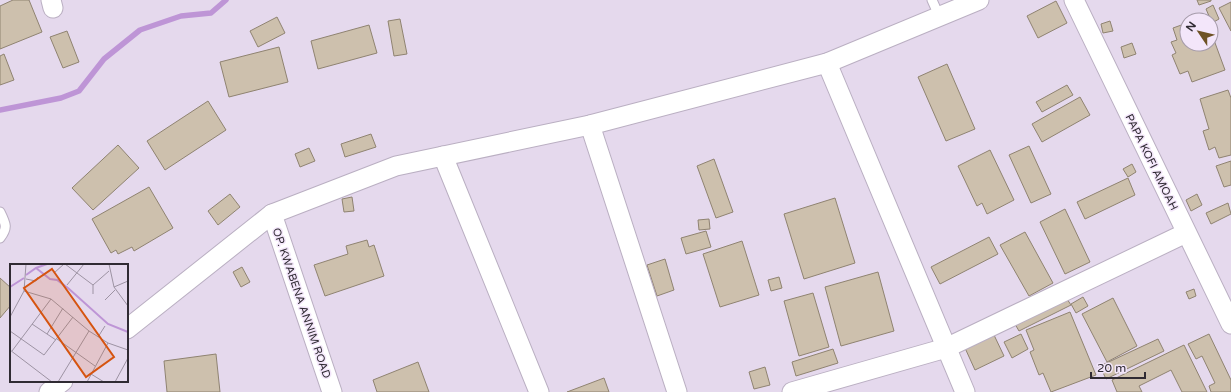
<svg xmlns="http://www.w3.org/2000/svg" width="1231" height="392" font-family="'Varela Round',sans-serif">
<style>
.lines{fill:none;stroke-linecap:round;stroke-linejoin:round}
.stream{stroke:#be95d6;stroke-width:5.5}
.building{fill:#cdc0ad;stroke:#8f8371}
.lane-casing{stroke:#baafc2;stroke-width:11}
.street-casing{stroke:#baafc2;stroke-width:21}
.lane{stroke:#fff;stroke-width:9}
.street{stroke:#fff;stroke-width:19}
.labels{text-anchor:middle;stroke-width:3;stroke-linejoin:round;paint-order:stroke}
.street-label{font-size:11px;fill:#302b33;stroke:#f3e6fa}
.inset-river{fill:none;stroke:#be95d6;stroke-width:2}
.inset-road{fill:none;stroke:#9d93a3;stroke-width:1}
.view{fill:#d65410;fill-opacity:0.15;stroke:#d65410;stroke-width:2}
.inset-edge{fill:none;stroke:#302b33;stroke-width:2}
</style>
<rect width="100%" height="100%" fill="#e5d9ed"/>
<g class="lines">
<!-- stream -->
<path class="stream" d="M 0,110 L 61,98 L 79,91 L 104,59 L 140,30 L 181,16 L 211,13 L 226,0"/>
</g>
<!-- building -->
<g class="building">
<path d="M 13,0 L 29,0 L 42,32 L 0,49 L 0,6 Z"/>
<path d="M 1197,0 L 1211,0 L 1211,1 L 1199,5 Z"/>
<path d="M 1056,1 L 1067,23 L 1038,38 L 1027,16 Z"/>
<path d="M 1231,2 L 1231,31 L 1219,8 Z"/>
<path d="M 1213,5 L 1219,19 L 1212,23 L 1206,9 Z"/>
<path d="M 277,17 L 285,33 L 258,47 L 250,31 Z"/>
<path d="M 400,19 L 407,54 L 394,56 L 388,21 Z"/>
<path d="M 1110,21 L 1113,31 L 1103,33 L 1101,24 Z"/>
<path d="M 1187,23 L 1187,44 L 1211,44 L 1211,32 L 1225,70 L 1192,82 L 1188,71 L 1180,74 L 1172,55 L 1176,53 L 1171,42 L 1177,40 L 1173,28 Z"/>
<path d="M 369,25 L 377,53 L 318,69 L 311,41 Z"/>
<path d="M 67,31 L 79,62 L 63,68 L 50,37 Z"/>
<path d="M 1132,43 L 1136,54 L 1124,58 L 1121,47 Z"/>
<path d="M 279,47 L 288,82 L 229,97 L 220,62 Z"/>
<path d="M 4,54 L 14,80 L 0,85 L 0,56 Z"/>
<path d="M 947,64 L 975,129 L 946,141 L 918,77 Z"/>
<path d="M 1067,85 L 1073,95 L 1042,112 L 1036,102 Z"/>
<path d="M 1228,90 L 1231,98 L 1231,155 L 1219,158 L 1215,147 L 1209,150 L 1203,131 L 1209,129 L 1200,99 Z"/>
<path d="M 1080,97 L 1090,115 L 1042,142 L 1032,124 Z"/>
<path d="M 208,101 L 226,130 L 165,170 L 147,141 Z"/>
<path d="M 371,134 L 376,147 L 345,157 L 341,144 Z"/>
<path d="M 118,145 L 139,168 L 93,210 L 72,188 Z"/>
<path d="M 1029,146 L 1051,194 L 1031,203 L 1009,155 Z"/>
<path d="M 309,148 L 315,161 L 300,167 L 295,154 Z"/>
<path d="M 990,150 L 1014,200 L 987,214 L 982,203 L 977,206 L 958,166 Z"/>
<path d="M 714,159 L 733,212 L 716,218 L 697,166 Z"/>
<path d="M 1231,161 L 1231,185 L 1224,187 L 1216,166 Z"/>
<path d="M 1132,164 L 1136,172 L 1128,177 L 1123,169 Z"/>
<path d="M 1128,178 L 1135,195 L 1085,219 L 1077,202 Z"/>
<path d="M 149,187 L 173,228 L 134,251 L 132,247 L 118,254 L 116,250 L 111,253 L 92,219 Z"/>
<path d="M 230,194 L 240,207 L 218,225 L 208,211 Z"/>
<path d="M 1197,194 L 1202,205 L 1191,211 L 1186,200 Z"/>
<path d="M 352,197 L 354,211 L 344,212 L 342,199 Z"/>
<path d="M 835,198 L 855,263 L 804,279 L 784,214 Z"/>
<path d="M 1228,203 L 1231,214 L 1211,224 L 1206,213 Z"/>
<path d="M 1065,209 L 1090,262 L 1065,274 L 1040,222 Z"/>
<path d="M 709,219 L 710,229 L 699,230 L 698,220 Z"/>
<path d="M 706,231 L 711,247 L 686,254 L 681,238 Z"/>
<path d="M 1025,232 L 1053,283 L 1029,296 L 1000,245 Z"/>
<path d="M 989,237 L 998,254 L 940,284 L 931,267 Z"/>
<path d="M 367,240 L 369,247 L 374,245 L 384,276 L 325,296 L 314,265 L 348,254 L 346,246 Z"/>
<path d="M 742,241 L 759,295 L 720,307 L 703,254 Z"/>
<path d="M 665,259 L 674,290 L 657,296 L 647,265 Z"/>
<path d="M 242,267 L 250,282 L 241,287 L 233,272 Z"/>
<path d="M 878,272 L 894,331 L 841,346 L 825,287 Z"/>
<path d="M 779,277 L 782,288 L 771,291 L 768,280 Z"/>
<path d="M 0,278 L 11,288 L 11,305 L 0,318 Z"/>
<path d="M 1194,289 L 1196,296 L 1189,299 L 1186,292 Z"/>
<path d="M 813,293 L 829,347 L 799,356 L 784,301 Z"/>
<path d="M 1083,297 L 1088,306 L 1076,313 L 1071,304 Z"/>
<path d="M 1113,298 L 1137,346 L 1107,362 L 1082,314 Z"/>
<path d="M 1067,299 L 1071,305 L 1019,331 L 1015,324 Z"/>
<path d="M 1070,312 L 1096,375 L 1051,392 L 1043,373 L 1039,375 L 1030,352 L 1034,350 L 1026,330 Z"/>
<path d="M 1021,334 L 1028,349 L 1012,358 L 1004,342 Z"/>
<path d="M 1209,334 L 1231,380 L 1231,392 L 1211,392 L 1209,386 L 1215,383 L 1202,356 L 1196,359 L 1188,344 Z"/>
<path d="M 994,335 L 1004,356 L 975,370 L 965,348 Z"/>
<path d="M 1158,339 L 1164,351 L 1106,379 L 1100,366 Z"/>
<path d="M 1184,345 L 1207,392 L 1182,392 L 1171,370 L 1139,386 L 1142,392 L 1117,392 L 1112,380 Z"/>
<path d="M 833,349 L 838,363 L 796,376 L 792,362 Z"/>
<path d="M 216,354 L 220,392 L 167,392 L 164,361 Z"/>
<path d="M 418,362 L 429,392 L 377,392 L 373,380 Z"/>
<path d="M 765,367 L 770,385 L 754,389 L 749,372 Z"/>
<path d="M 604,378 L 609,392 L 567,392 Z"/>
</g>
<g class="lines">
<defs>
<g id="lane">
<path d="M 932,0 L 940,18"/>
<path d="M 0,212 C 6,224 8,228 0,238"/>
</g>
<g id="street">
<path d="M 51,0 L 53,8"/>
<path d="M 1074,0 L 1231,324"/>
<path d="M 827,63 L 965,392"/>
<path d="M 590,125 L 677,392"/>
<path d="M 443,156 L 539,392"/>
<path d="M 272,214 L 332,392"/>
<path d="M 127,329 L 272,214 L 396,166 L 590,125 L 827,63 L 979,0"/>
<path d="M 49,392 L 63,381"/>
<path d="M 792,392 L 946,348 L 1186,233"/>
</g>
</defs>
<!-- lane casing -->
<use href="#lane" class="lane-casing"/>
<!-- street casing -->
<use href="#street" class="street-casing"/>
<!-- lane -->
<use href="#lane" class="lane"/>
<!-- street -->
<use href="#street" class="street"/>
</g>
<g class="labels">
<!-- street labels -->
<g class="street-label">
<text transform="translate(1152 162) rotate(64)" y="4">PAPA KOFI AMOAH</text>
<text transform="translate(302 303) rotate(71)" y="4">OP. KWABENA ANNIM ROAD</text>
</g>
</g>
<!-- overview -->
<g transform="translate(10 264)">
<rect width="118" height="118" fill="#e5d9ed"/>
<path class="inset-river" d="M 26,4 L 40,15 L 47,16 L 58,24 L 98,60 L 118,68M 16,11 L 26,4 L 37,0M 0,23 L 14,14"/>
<path class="inset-road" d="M 55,0 L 83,21M 99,0 L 104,23 L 118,42M 44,9 L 54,0M 16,15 L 26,17 L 28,13M 57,21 L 74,0M 104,23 L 118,17M 14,27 L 41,35 L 79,67 L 98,79 L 118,86M 83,30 L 83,21 L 99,7M 95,36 L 105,26M 0,53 L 14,27 L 16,0M 22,60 L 46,76M 0,67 L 34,91 L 63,53M 37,70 L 53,44M 88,73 L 95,62M 47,75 L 85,102M 0,86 L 42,118M 2,87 L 41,35M 81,110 L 94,118M 48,118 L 79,67M 77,118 L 98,79M 105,118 L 118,94"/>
<path class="view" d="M 42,5 L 104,93 L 76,113 L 14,24 Z"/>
<rect width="118" height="118" class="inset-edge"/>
</g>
<!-- north arrow -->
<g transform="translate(1199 32) rotate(305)"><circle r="19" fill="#f3e6fa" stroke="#a59baa"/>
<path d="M0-3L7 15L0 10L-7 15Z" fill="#6e5225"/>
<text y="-6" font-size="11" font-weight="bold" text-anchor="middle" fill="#302b33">N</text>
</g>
<!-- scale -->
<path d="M1091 372v6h54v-6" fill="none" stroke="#302b33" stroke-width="2"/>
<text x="1097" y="372" font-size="12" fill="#302b33" stroke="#f3e6fa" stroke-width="3" paint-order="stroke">20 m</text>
</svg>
